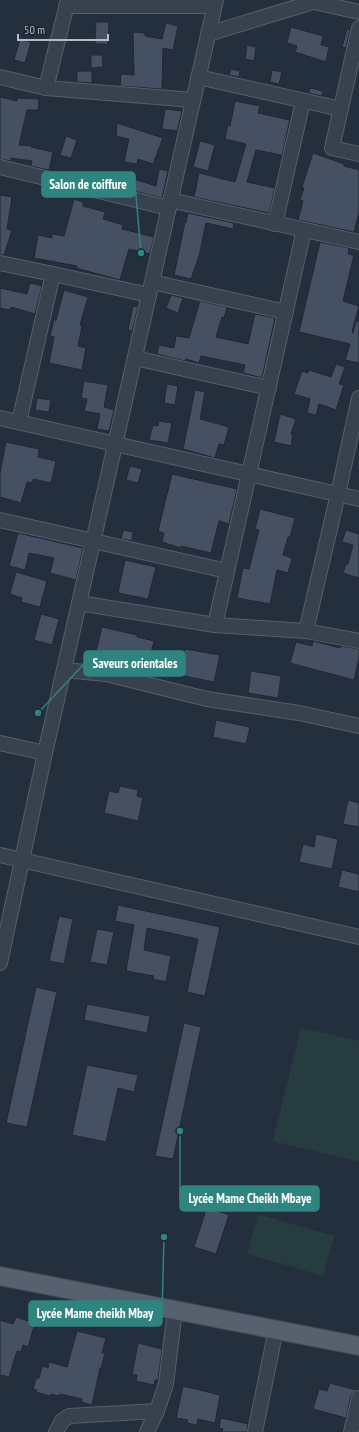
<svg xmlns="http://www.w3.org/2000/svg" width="359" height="1432" font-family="'PT Sans Narrow',sans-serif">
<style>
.green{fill:#263c3f}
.building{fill:#455162;stroke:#1f2835}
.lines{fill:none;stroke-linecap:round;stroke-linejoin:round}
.minor-casing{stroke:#565f6c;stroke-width:16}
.major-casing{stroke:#414a57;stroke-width:20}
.minor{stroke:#38414e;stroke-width:14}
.major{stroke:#56606e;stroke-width:18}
.leader{fill:none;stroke:#308480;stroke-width:1.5}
.callout-dot{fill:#308480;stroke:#1d2633;stroke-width:1.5}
.callout{fill:#308480;stroke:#308480;stroke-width:1.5}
.callout-label{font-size:13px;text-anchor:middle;font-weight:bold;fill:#fff}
</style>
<rect width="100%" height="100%" fill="#242f3e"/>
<!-- green -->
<g class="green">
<path d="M 301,1028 L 359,1041 L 359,1162 L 273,1141 Z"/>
<path d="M 258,1214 L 334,1236 L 323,1276 L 247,1254 Z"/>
</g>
<!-- building -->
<g class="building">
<path d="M 96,22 L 109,22 L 108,44 L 95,44 Z"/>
<path d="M 166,23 L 178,26 L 173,50 L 163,48 L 162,89 L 120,86 L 121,74 L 134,75 L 133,32 L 145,33 L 145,36 L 162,39 Z"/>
<path d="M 291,27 L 323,36 L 321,45 L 329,47 L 326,62 L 295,52 L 297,46 L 287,43 Z"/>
<path d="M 347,29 L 350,29 L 346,48 L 342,47 Z"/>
<path d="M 20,39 L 31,42 L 25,63 L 14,60 Z"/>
<path d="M 247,45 L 256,47 L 254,61 L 245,59 Z"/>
<path d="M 91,55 L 102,55 L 103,67 L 91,68 Z"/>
<path d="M 231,69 L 240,71 L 239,77 L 229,75 Z"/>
<path d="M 272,70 L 282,72 L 279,84 L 270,82 Z"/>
<path d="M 77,71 L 92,71 L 92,83 L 77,82 Z"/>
<path d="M 310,88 L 323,91 L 322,96 L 309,93 Z"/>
<path d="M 0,97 L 17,101 L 17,98 L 39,99 L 38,110 L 27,110 L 19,145 L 32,146 L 31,147 L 53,152 L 49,170 L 31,166 L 32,161 L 11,158 L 11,161 L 0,159 Z"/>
<path d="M 235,101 L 260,106 L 258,113 L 290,120 L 290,113 L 291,113 L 282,157 L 281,155 L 256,150 L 247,182 L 275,188 L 269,213 L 194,197 L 199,173 L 235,182 L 246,144 L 225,139 L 228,125 L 230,126 Z"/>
<path d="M 165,109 L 182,111 L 177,131 L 162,129 Z"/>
<path d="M 117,123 L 163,138 L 153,164 L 138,159 L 137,164 L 124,162 L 129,139 L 116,136 Z"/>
<path d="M 66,136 L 77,140 L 71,158 L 60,155 Z"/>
<path d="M 200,141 L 215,145 L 208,171 L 193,167 Z"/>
<path d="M 313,153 L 344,164 L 344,166 L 359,170 L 359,212 L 354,232 L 298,220 L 303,201 L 300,200 L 304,188 L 302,187 Z"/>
<path d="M 159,169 L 168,171 L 162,198 L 130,190 L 134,179 L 156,186 Z"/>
<path d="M 0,195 L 12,197 L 7,229 L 12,230 L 4,255 L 0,255 Z"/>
<path d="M 74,199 L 83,202 L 83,206 L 105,212 L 103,219 L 123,225 L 122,229 L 154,237 L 150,254 L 129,249 L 120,280 L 76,268 L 77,266 L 34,258 L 38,235 L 52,238 L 52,234 L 64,236 Z"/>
<path d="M 188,213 L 234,223 L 233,229 L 206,223 L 199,256 L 191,279 L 174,275 L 185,222 L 186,223 Z"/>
<path d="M 320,242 L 349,248 L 348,254 L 354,255 L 343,301 L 359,306 L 352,332 L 353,333 L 356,321 L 359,321 L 359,363 L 345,360 L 350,344 L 299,332 Z"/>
<path d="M 30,283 L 42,286 L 35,314 L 11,307 L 10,310 L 0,308 L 0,288 L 27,294 Z"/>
<path d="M 64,290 L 88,297 L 80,325 L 82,326 L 78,346 L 86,348 L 82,370 L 49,363 L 54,337 L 50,336 L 54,320 L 56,320 Z"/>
<path d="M 171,295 L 183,298 L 178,313 L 166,308 Z"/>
<path d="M 200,301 L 227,307 L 224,318 L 222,317 L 216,337 L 248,344 L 255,314 L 275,318 L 262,378 L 243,373 L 245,365 L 201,356 L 199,363 L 186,359 L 185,361 L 157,354 L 159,345 L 174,348 L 176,336 L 189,338 Z"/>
<path d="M 133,306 L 138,307 L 132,331 L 128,330 Z"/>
<path d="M 336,364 L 345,367 L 339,384 L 344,385 L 336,410 L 319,404 L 316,415 L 307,413 L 310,399 L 294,394 L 302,371 L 308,373 L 309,370 L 331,377 Z"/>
<path d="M 84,381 L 108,385 L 104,407 L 114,410 L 109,431 L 97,429 L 100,414 L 84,411 L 87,399 L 81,398 Z"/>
<path d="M 167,384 L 178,386 L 175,405 L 164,403 Z"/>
<path d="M 195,390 L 205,392 L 200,419 L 229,427 L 224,445 L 219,444 L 215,458 L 183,449 Z"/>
<path d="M 37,398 L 51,400 L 49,412 L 35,410 Z"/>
<path d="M 280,414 L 296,419 L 291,434 L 293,434 L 291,446 L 274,442 Z"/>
<path d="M 159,421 L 172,423 L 168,443 L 149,440 L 153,425 L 158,426 Z"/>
<path d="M 6,442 L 39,449 L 38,457 L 56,461 L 51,483 L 33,479 L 32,483 L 27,482 L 21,503 L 0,497 L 0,473 Z"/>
<path d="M 130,466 L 142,469 L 138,483 L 126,480 Z"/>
<path d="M 172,474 L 237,489 L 229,524 L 219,521 L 211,553 L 181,546 L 181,548 L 162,542 L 164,533 L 158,531 Z"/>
<path d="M 260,509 L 295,518 L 290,537 L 288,537 L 283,555 L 292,558 L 288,573 L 277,570 L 270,604 L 237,598 L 243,568 L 249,569 L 259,530 L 255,529 Z"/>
<path d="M 123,530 L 133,532 L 132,541 L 121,539 Z"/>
<path d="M 346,530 L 359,534 L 359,578 L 343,573 L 346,564 L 348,564 L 353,545 L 342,542 Z"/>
<path d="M 18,533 L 83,548 L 76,580 L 50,573 L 54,558 L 29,553 L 25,570 L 9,566 Z"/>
<path d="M 125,560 L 156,567 L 148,599 L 118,593 Z"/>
<path d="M 16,572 L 47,581 L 40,607 L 21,602 L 22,598 L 10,594 Z"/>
<path d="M 41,614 L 59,619 L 52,645 L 34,640 Z"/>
<path d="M 102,627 L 137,635 L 137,637 L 154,641 L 147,670 L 130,666 L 129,671 L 93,663 Z"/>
<path d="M 313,641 L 340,648 L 341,646 L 359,649 L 359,658 L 354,680 L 290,663 L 296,642 L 312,646 Z"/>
<path d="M 185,649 L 220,655 L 214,682 L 179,675 Z"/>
<path d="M 251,671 L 281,676 L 278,698 L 248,693 Z"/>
<path d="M 216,720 L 250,727 L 246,744 L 213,737 Z"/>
<path d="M 120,786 L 138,790 L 137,796 L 143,798 L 138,821 L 104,813 L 109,791 L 118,793 Z"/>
<path d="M 348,800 L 359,803 L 359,827 L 343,824 Z"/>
<path d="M 316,834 L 338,839 L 332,869 L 299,862 L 303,844 L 314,847 Z"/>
<path d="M 342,870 L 359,874 L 359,892 L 338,887 Z"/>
<path d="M 118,905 L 220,927 L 205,996 L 187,992 L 198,939 L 147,928 L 144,950 L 171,956 L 166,982 L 153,979 L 154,976 L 126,971 L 134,925 L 115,921 Z"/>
<path d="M 59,916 L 73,919 L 64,964 L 49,961 Z"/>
<path d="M 97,929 L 114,932 L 107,965 L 90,962 Z"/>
<path d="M 36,987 L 57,992 L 27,1127 L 6,1123 Z"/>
<path d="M 87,1004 L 150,1016 L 147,1033 L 84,1020 Z"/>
<path d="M 184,1023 L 201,1027 L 173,1159 L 155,1156 Z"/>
<path d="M 87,1065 L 138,1075 L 134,1092 L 118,1088 L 106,1142 L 72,1135 Z"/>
<path d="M 207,1207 L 229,1215 L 216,1254 L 194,1247 Z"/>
<path d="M 16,1317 L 35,1323 L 28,1347 L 23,1345 L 21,1352 L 17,1351 L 9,1377 L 0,1375 L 0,1320 L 13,1324 Z"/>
<path d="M 77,1331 L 106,1338 L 102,1353 L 105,1353 L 101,1369 L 100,1368 L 92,1405 L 81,1402 L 82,1399 L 60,1394 L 59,1396 L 51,1394 L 50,1396 L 36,1392 L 37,1390 L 33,1389 L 36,1378 L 39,1378 L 42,1366 L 48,1368 L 49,1362 L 67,1367 Z"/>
<path d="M 138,1343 L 162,1349 L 158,1380 L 155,1380 L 154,1385 L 136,1381 L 137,1375 L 132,1375 Z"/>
<path d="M 330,1383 L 356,1390 L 351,1396 L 346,1418 L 313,1409 L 319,1389 L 327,1391 Z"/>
<path d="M 183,1386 L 220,1395 L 215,1423 L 198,1419 L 197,1425 L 187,1423 L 188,1420 L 176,1418 Z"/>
<path d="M 221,1418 L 248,1424 L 247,1432 L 222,1432 L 223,1429 L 219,1428 Z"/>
</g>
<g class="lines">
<defs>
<g id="minor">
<path d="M 305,0 L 359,12"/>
<path d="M 66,6 L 214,6"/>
<path d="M 359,28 L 332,148 L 359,154"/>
<path d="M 208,34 L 313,2 L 313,0"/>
<path d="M 0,77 L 46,88 L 193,100"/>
<path d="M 198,77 L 341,109"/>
<path d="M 46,88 L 68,0"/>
<path d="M 0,167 L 169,208"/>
<path d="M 170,200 L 359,242"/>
<path d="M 275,224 L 303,101"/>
<path d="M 0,263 L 53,274 L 149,295"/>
<path d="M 152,282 L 286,312"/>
<path d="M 135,358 L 269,388"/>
<path d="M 0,418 L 359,499"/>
<path d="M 19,422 L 53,274"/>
<path d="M 0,520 L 227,571"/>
<path d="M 79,603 L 215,625 L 306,631 L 359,641"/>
<path d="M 215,625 L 304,230"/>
<path d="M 306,631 L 338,494 L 359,398"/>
<path d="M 64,670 L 106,674 L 207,699 L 299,713 L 359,726"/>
<path d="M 0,743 L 45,753"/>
<path d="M 0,855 L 359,937"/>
<path d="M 0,963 L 45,753 L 216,0"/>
<path d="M 56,1432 L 62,1421 L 69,1416 L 157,1411"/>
<path d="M 147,1432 L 157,1411 L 166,1384 L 175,1310"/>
<path d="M 255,1432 L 276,1329"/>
<path d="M 351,1432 L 359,1398"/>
</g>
<path id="major" d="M 0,1276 L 359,1346"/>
</defs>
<!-- minor casing -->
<use href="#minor" class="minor-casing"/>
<!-- major casing -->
<use href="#major" class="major-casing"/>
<!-- minor -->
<use href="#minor" class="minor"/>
<!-- major -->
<use href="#major" class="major"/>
</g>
<!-- callouts -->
<path class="leader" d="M141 253L135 184M38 713L84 664M180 1131L180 1198M164 1237L162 1314"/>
<g class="callout-dot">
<circle cx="141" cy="253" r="4"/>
<circle cx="38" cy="713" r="4"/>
<circle cx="180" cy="1131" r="4"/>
<circle cx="164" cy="1237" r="4"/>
</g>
<g class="callout">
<rect x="42" y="172" width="93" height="25" rx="4"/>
<rect x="84" y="651" width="101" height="25" rx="4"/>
<rect x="180" y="1186" width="139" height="25" rx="4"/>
<rect x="29" y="1301" width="133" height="25" rx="4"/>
</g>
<g class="callout-label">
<text x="88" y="189">Salon de coiffure</text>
<text x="135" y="668">Saveurs orientales</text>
<text x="250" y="1203">Lycée Mame Cheikh Mbaye</text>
<text x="95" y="1318">Lycée Mame cheikh Mbay</text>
</g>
<!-- scale -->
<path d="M18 34v6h90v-6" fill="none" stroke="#b4bcc9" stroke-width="2"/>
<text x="24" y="34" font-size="12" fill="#b4bcc9" stroke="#1d2633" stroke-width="3" paint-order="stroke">50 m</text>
</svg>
